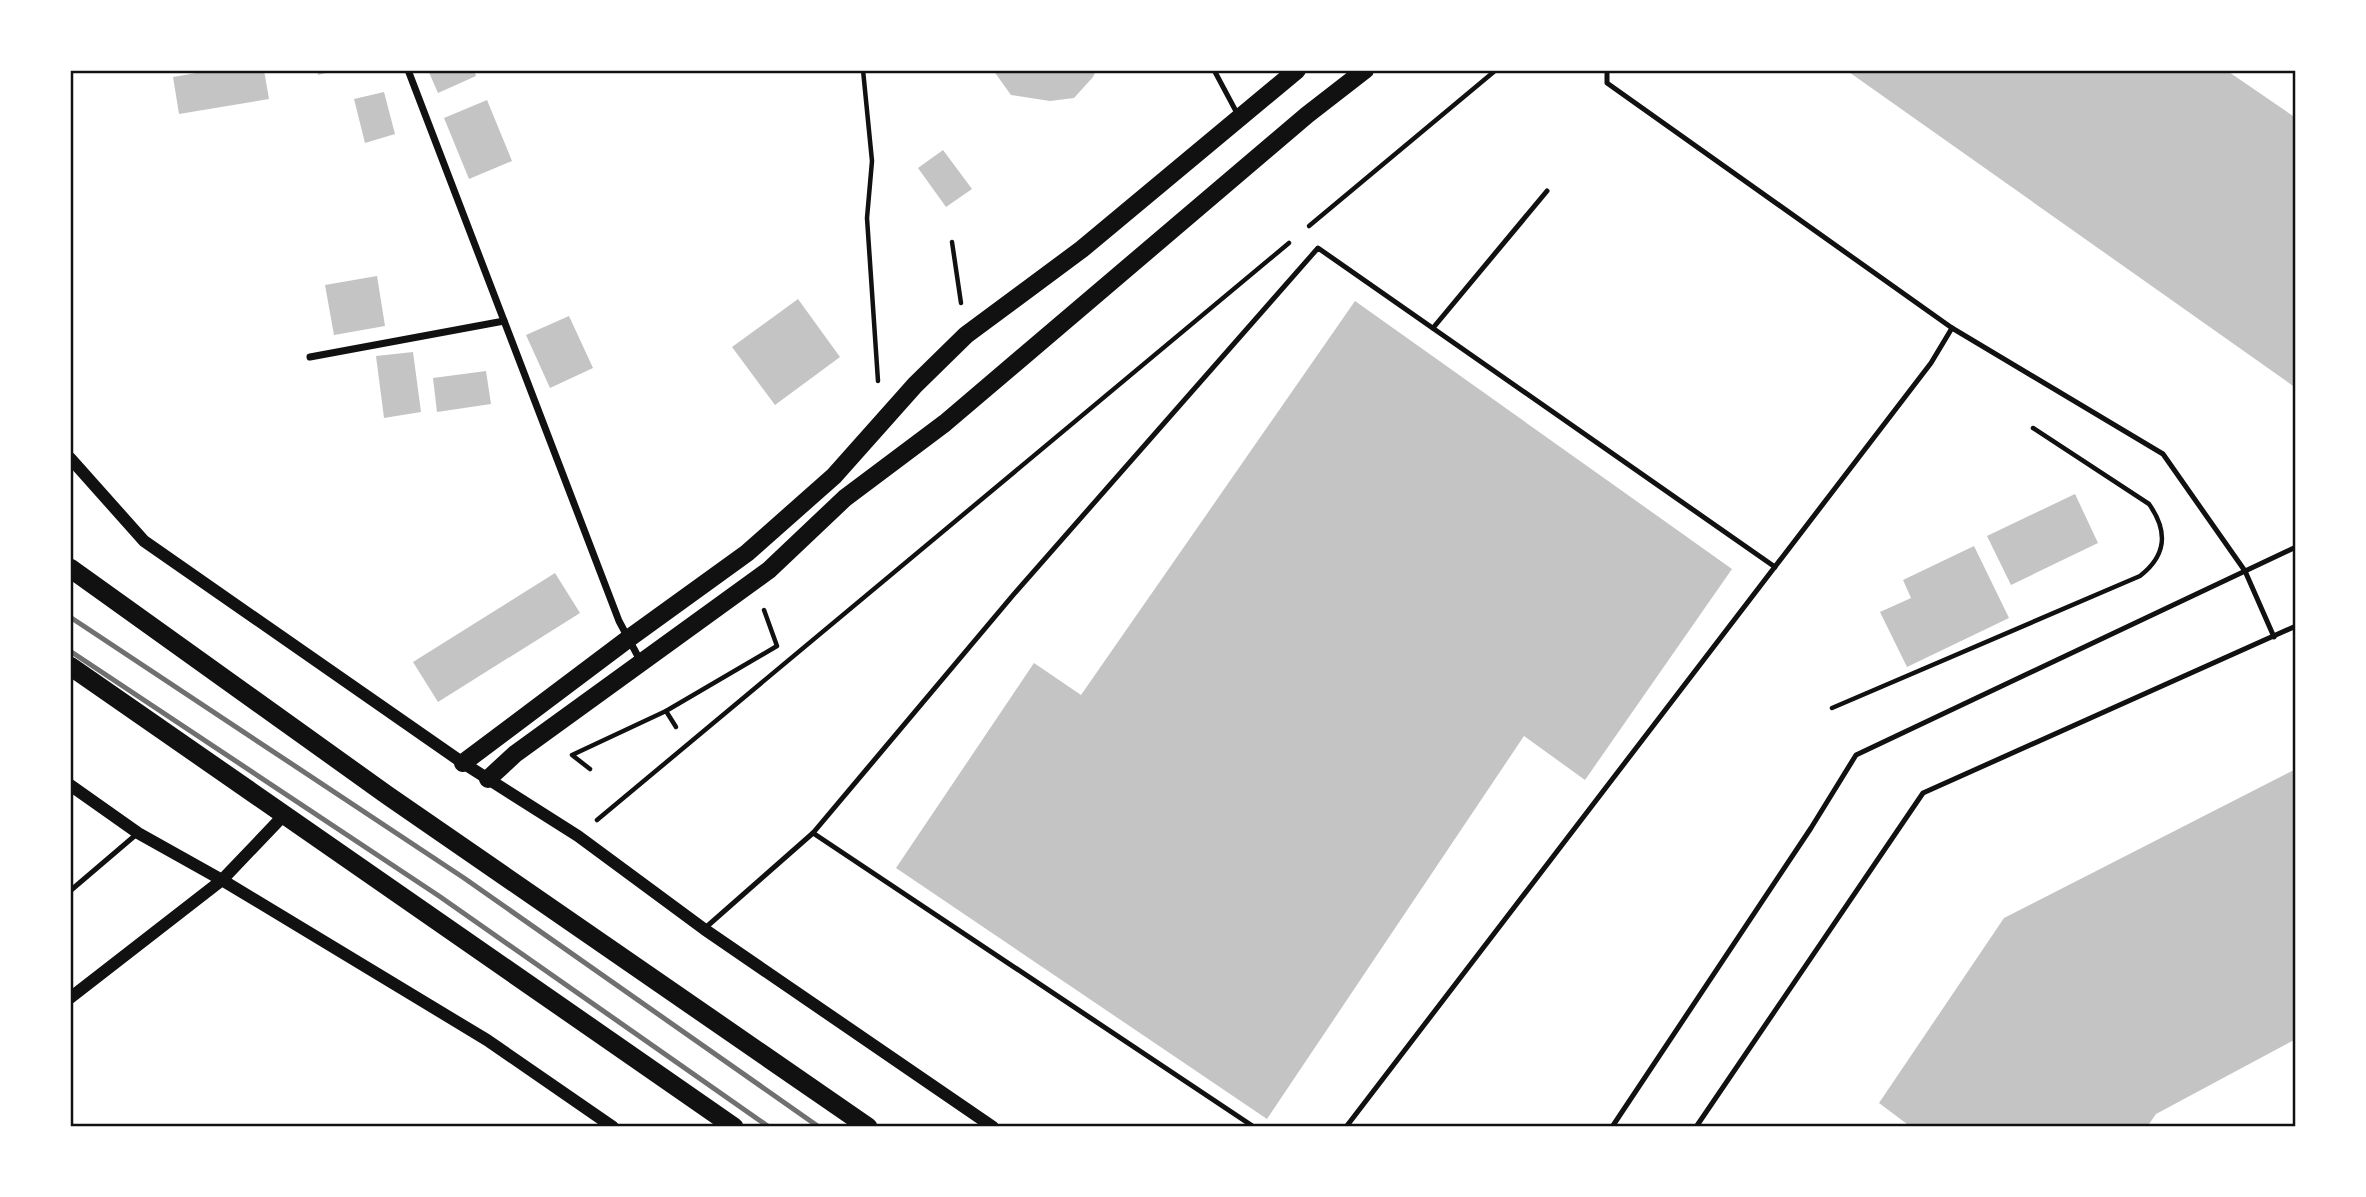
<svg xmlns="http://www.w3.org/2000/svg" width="2366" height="1197" font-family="Signika,sans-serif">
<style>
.building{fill:#c4c4c4}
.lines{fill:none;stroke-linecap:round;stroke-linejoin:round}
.path{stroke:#111;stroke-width:4.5}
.service{stroke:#111;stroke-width:5}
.minor{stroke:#111;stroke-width:7}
.tertiary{stroke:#111;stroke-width:12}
.primary{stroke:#111;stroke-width:18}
.trunk{stroke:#111;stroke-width:19}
.rail{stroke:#707070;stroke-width:5}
.neatline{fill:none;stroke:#111;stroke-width:2.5}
</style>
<rect width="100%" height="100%" fill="#fff"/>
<!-- building -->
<g class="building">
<path d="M 213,70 L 264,70 L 269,99 L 179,114 L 173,77 Z"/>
<path d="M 317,70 L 333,70 L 334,71 L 318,75 Z"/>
<path d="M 428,70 L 474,70 L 476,76 L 438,93 Z"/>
<path d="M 993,70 L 1096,70 L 1093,77 L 1074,98 L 1050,101 L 1011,95 Z"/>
<path d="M 1846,70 L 2226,70 L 2296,118 L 2296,388 Z"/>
<path d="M 384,92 L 395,134 L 365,143 L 354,99 Z"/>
<path d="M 487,100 L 512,161 L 469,179 L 444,118 Z"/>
<path d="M 943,150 L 972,189 L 946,207 L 918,168 Z"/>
<path d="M 377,276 L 385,326 L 334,335 L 325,285 Z"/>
<path d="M 798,299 L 840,357 L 775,405 L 732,347 Z"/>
<path d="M 1355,301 L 1732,569 L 1585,780 L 1524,736 L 1267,1119 L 896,868 L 1034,663 L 1081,695 Z"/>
<path d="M 569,316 L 593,368 L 550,388 L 526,335 Z"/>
<path d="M 413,352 L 421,412 L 384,418 L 376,356 Z"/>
<path d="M 486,371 L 491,404 L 437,412 L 433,378 Z"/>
<path d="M 2075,494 L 2098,543 L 2011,585 L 1987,536 Z"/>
<path d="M 1974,546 L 2009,618 L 1907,667 L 1880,612 L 1911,598 L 1903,580 Z"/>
<path d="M 555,573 L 580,613 L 438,702 L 413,662 Z"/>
<path d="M 2296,769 L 2296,1039 L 2156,1114 L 2147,1127 L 1911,1127 L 1879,1103 L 2004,918 Z"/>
</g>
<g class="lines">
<!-- path -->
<g class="path">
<path d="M 863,70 L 872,161 L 867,218 L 878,381"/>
<path d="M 1309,226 L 1496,70"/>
<path d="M 952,242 L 961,303"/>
<path d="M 1832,708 L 2140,576 C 2167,555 2168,531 2149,504 L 2033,428"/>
<path d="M 666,711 L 676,727"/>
<path d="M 590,769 L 572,755 L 666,711 L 777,646 L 764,610"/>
<path d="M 597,820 L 1289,243"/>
</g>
<!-- service -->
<g class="service">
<path d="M 1214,70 L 1238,115"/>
<path d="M 1607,70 L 1607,83 L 1952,328 L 2163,454 L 2245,571 L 2274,637"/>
<path d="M 1433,328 L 1547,191"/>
<path d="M 813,833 L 1254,1127"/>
<path d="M 70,891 L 138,833"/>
<path d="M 704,929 L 813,833 L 1014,594 L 1318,248 L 1775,567"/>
<path d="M 1346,1127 L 1931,363 L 1952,328"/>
<path d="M 1612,1127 L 1811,828 L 1856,755 L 2296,547"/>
<path d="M 1696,1127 L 1923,793 L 2296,626"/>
</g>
<!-- minor -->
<g class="minor">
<path d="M 408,70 L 619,621 L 641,662"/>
<path d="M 310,357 L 504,321"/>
</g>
<!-- tertiary -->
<g class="tertiary">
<path d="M 70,458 L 144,541 L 463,763 L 578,836 L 704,929 L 993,1127"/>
<path d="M 70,785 L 138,833 L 222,880 L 487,1040 L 613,1127"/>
<path d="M 70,998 L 222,880 L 284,815"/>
</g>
<!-- primary -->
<g class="primary">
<path d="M 463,763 L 628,639 L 747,553 L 834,476 L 915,385 L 966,335 L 1082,249 L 1297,70"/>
<path d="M 488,779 L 515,754 L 769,570 L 845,498 L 945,423 L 1307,115 L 1365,70"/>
</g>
<!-- trunk -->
<g class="trunk">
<path d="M 70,568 L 387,795 L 868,1127"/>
<path d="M 70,666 L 734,1127"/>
</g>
<!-- rail -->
<g class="rail">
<path d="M 70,617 L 464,878 L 819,1127"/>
<path d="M 70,651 L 439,896 L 769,1127"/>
</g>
</g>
<!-- border -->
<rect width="2366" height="1197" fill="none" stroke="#ffffff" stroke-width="144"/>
<rect x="72" y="72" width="2222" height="1053" class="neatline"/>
</svg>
